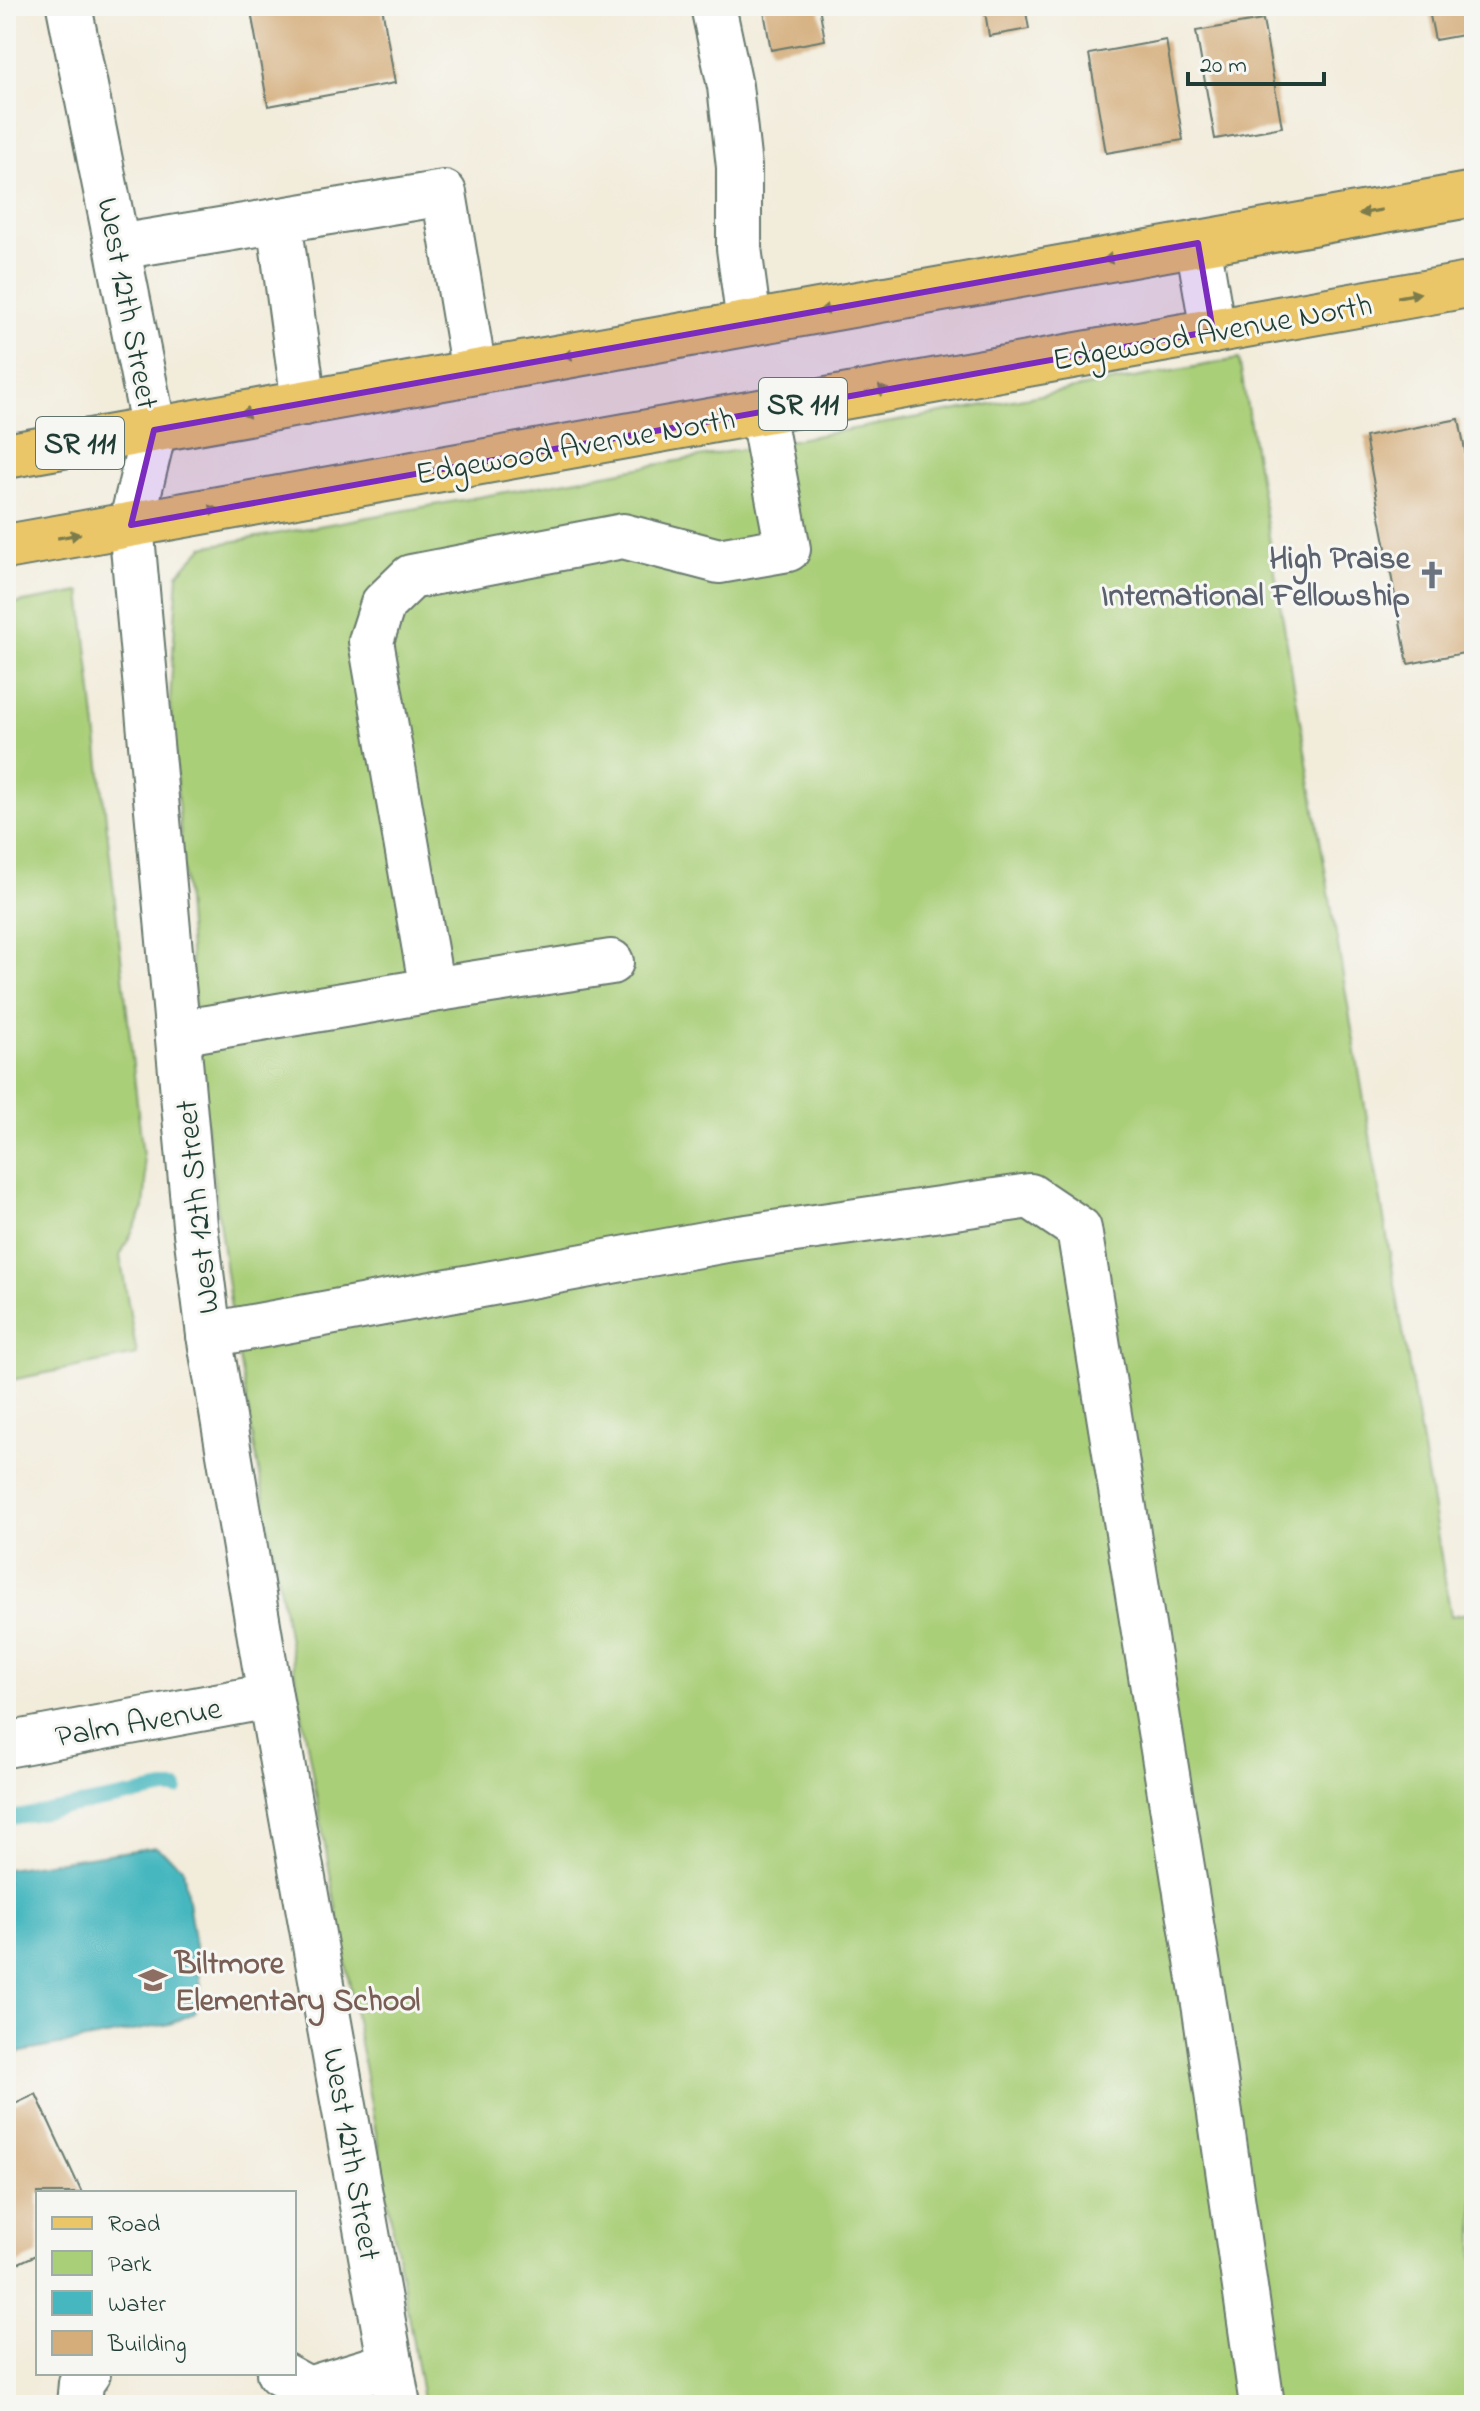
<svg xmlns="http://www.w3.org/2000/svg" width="1480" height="2411" font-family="'Indie Flower',sans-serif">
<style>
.green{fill:#aacf79;stroke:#648656;stroke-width:2}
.water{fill:#47b7bf;stroke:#337a7a;stroke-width:2}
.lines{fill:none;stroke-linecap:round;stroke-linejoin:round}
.stream{stroke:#47b7bf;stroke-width:14}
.building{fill:#d4ad7b}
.minor-casing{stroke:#697a6e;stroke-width:48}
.major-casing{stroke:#697a6e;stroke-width:48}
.minor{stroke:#fff;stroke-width:44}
.major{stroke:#ebc669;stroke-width:44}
.oneway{fill:#7b7b4c}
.marked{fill:#7b2cbf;fill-opacity:0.2;stroke:#7b2cbf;stroke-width:6;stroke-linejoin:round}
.labels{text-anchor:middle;stroke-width:6;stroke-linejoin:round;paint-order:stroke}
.shield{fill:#f6f6f2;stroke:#60746d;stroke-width:2}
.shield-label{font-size:30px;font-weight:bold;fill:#1f3d34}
.street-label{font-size:32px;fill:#1f3d34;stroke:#f6f6f2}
.worship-label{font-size:32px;font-weight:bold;fill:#5b616d;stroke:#f6f6f2;text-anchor:end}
.education-label{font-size:32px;font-weight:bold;fill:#785e54;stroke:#f6f6f2;text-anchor:start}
</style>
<rect width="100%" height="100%" fill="#f6f6f2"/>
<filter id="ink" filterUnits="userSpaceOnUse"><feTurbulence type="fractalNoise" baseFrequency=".0125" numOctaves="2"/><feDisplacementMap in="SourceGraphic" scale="16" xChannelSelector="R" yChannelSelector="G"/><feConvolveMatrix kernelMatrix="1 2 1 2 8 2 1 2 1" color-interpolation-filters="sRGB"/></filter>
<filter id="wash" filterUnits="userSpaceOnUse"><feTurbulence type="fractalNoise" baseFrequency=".006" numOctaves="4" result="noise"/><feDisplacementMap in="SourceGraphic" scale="32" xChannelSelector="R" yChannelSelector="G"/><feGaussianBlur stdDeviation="1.8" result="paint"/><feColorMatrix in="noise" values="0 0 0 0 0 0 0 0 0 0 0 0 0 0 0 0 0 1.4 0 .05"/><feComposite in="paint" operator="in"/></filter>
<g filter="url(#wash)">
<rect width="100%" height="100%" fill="#f2ecdb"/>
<!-- green -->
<g class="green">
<path d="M 1239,359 L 1451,1616 L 1474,1612 L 1474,2405 L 424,2405 L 233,1324 L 201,1087 L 170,702 L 178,574 L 203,547 Z"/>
<path d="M 81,592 L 146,1184 L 144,1208 L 120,1256 L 137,1355 L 6,1381 L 6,605 Z"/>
</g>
<!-- water -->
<path class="water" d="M 156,1847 L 183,1867 L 201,1986 L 194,2013 L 170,2024 L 6,2055 L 6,1869 Z"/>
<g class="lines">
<!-- stream -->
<path class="stream" d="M 6,1819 L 165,1789 L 177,1789"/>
</g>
<g id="blocks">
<!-- building -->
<g class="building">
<path d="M 250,6 L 382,6 L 395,83 L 268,106 Z"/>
<path d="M 763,6 L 819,6 L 825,40 L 771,50 Z"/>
<path d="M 984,6 L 1025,6 L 1029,29 L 989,36 Z"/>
<path d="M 1428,6 L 1474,6 L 1474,33 L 1435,40 Z"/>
<path d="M 1263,20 L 1282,127 L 1215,139 L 1196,31 Z"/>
<path d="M 1166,40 L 1183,140 L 1106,153 L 1089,54 Z"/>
<path d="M 1459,419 L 1474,498 L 1474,651 L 1408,664 L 1365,437 Z"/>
<path d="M 36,2094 L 82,2193 L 38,2193 L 38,2254 L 6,2269 L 6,2108 Z"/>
</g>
</g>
</g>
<g filter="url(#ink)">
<use href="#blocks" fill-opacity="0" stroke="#697a6e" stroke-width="2"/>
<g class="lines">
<defs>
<g id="minor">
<path d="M 69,6 L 154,430 L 131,525 L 195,1225 L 209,1335 L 270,1696 L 398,2405"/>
<path d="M 713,6 L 730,86 L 739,167 L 739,248 L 749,323"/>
<path d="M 279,220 L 304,403"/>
<path d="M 1198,243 L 1213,331"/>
<path d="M 118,247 L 444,193 L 474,372"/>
<path d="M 432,990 L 611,962"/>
<path d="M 178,1033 L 432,990 L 371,641 L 383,604 L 411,577 L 623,536 L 719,561 L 788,549 L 762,412"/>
<path d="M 209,1335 L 726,1240 L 1030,1196 L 1079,1229 L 1205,2010 L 1262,2405"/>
<path d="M 6,1745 L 270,1696"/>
<path d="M 279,2373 L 308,2389 L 391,2364"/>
<path d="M 79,2405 L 81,2383 L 88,2373"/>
</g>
<g id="major">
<path d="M 6,456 L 1474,194"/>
<path d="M 6,547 L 1474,284"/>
</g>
</defs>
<!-- minor casing -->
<use href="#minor" class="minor-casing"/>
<!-- major casing -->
<use href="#major" class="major-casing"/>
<!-- minor -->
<use href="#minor" class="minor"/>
<!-- major -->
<use href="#major" class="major"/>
</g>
<!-- one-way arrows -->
<defs><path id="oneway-solid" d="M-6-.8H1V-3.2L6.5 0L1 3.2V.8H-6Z" transform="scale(2)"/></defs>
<g class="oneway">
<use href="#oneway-solid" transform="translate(1370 212) rotate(170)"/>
<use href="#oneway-solid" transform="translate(1114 258) rotate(170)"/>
<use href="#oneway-solid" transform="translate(1409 295) rotate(-10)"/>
<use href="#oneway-solid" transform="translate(830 309) rotate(170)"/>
<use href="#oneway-solid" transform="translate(574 354) rotate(170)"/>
<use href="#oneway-solid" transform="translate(877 391) rotate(-10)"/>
<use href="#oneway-solid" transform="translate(251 412) rotate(170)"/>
<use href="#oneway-solid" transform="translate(208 511) rotate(-10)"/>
<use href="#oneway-solid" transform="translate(69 536) rotate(-10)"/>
</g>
</g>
<!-- marked area -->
<path class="marked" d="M 1198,243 L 1213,331 L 131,525 L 154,430 Z"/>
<!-- icons -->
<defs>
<symbol id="church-bare" viewBox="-9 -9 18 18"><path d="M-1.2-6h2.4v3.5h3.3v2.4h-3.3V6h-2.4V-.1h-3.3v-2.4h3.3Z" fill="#6b7280" stroke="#f6f6f2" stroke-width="2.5" paint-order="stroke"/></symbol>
<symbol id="school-bare" viewBox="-9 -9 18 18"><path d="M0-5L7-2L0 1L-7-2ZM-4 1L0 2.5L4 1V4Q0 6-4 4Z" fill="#8d6e63" stroke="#f6f6f2" stroke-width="2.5" paint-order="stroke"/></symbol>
</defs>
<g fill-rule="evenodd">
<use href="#church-bare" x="1412" y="555" width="40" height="40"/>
<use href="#school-bare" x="133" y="1960" width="40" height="40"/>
</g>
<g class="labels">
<!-- shield labels -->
<g class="shield">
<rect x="759" y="378" width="88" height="52" rx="6"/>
<rect x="36" y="417" width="88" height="52" rx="6"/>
</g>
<g class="shield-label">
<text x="803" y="414">SR 111</text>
<text x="80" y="453">SR 111</text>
</g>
<!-- street labels -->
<g class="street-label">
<text transform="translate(129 303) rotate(79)" y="11">West 12th Street</text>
<text transform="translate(1212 331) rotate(-10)" y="11">Edgewood Avenue North</text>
<text transform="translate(575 445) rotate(-10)" y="11">Edgewood Avenue North</text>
<text transform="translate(196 1207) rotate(-96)" y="11">West 12th Street</text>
<text transform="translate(138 1721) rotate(-10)" y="11">Palm Avenue</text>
<text transform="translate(353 2154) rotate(80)" y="11">West 12th Street</text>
</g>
<!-- worship labels -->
<g class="worship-label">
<text x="1410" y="568">High Praise<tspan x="1410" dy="37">International Fellowship</tspan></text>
</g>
<!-- education labels -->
<g class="education-label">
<text x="175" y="1973">Biltmore<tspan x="175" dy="37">Elementary School</tspan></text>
</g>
</g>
<!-- margin -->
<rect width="1480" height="2411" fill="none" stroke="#f6f6f2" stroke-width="32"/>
<!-- legend -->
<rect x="36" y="2191" width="260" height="184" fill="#f6f6f2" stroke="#a0aca6" stroke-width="2"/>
<rect x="52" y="2217" width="40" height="12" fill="#ebc669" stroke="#a0aca6" stroke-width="2"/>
<text x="108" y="2231" font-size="24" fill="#1f3d34">Road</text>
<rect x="52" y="2251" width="40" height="24" fill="#aacf79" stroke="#a0aca6" stroke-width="2"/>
<text x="108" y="2271" font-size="24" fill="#1f3d34">Park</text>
<rect x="52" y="2291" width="40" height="24" fill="#47b7bf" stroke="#a0aca6" stroke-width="2"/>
<text x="108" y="2311" font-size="24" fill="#1f3d34">Water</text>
<rect x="52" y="2331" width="40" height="24" fill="#d4ad7b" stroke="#a0aca6" stroke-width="2"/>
<text x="108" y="2351" font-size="24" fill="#1f3d34">Building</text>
<!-- scale -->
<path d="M1188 72v12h136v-12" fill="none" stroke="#1f3d34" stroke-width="4"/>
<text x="1200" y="72" font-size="24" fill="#1f3d34" stroke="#f6f6f2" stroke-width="6" paint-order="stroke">20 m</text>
</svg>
